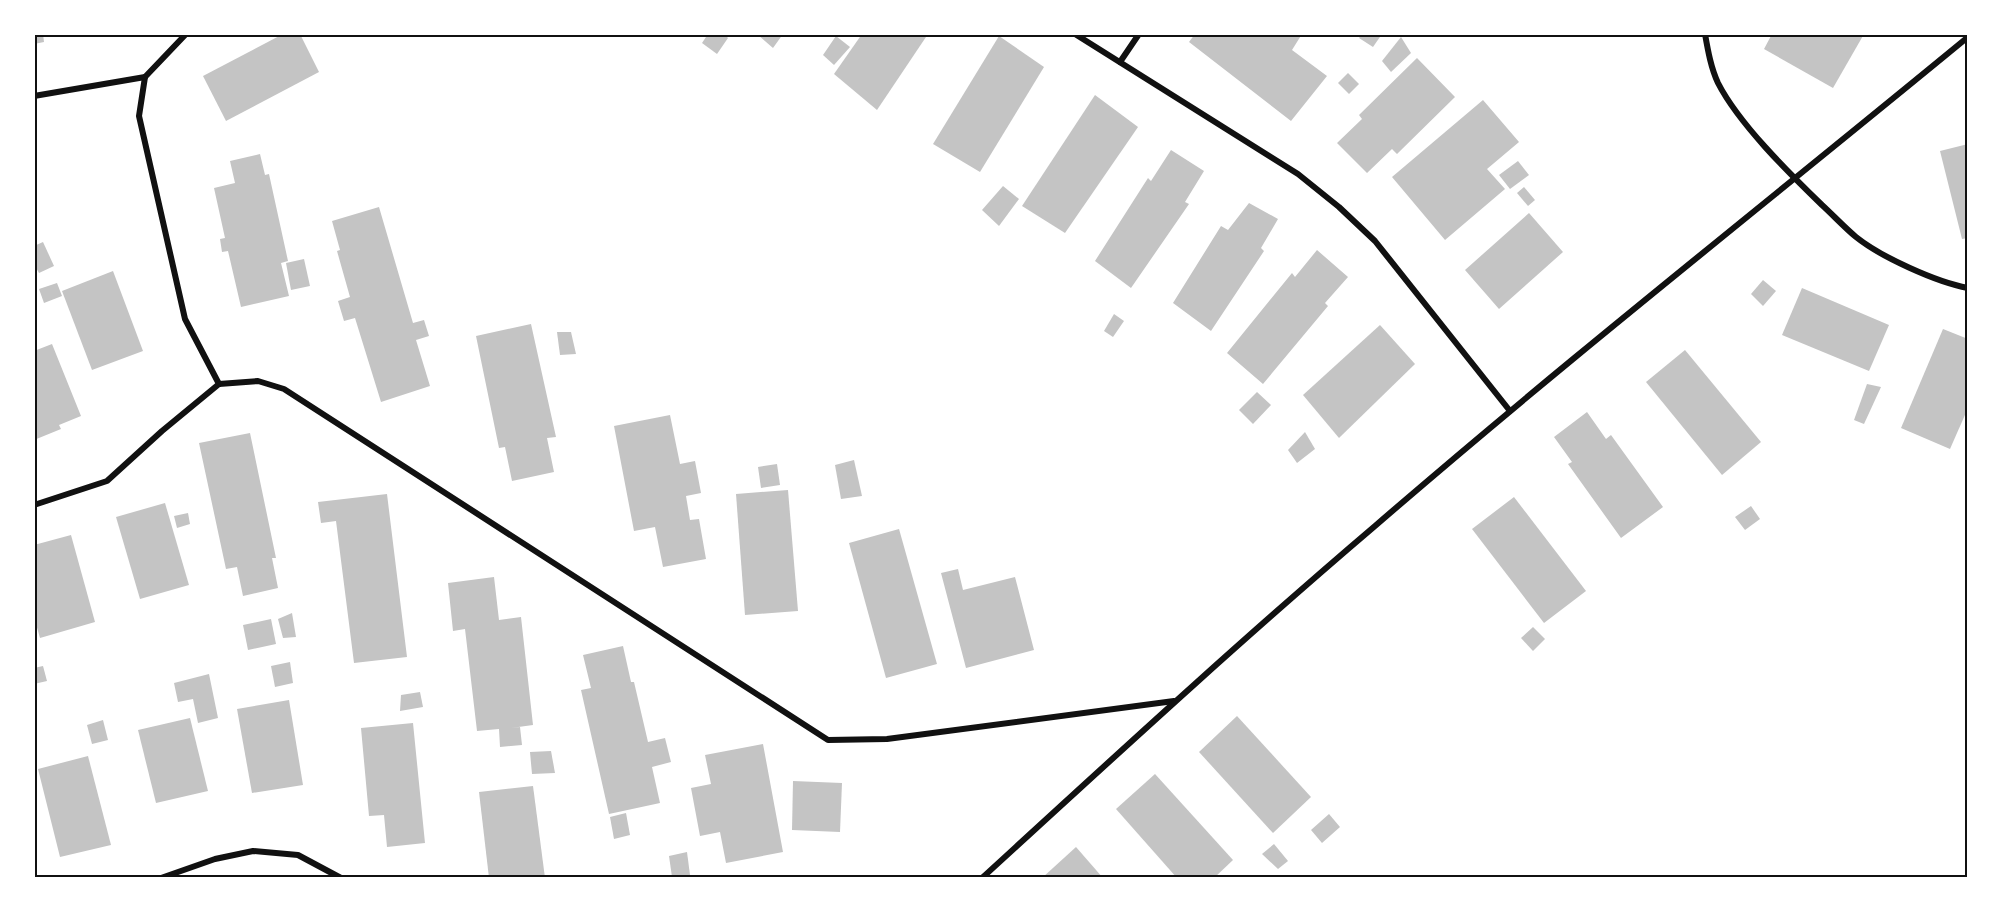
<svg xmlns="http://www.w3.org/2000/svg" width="2002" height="912" font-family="'Libre Baskerville',serif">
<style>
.building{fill:#c4c4c4}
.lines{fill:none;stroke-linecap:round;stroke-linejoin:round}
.minor{stroke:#111;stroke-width:6}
.neatline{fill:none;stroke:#111;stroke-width:2}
</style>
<rect width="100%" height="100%" fill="#fff"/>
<!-- building -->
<g class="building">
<path d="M 34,34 L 43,34 L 44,42 L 34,44 Z"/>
<path d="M 283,34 L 300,34 L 319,72 L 226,121 L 203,76 Z"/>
<path d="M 708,34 L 724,34 L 728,38 L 717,54 L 702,43 Z"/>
<path d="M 757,34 L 783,34 L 773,48 Z"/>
<path d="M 862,34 L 928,34 L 877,110 L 834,74 Z"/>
<path d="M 1195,34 L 1302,34 L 1292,50 L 1327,76 L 1291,121 L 1189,42 Z"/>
<path d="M 1362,34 L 1382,34 L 1373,47 L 1359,38 Z"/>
<path d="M 1772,34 L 1864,34 L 1833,88 L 1764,49 Z"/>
<path d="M 836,36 L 850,47 L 834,65 L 823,55 Z"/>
<path d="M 999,36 L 1044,67 L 980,172 L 933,144 Z"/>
<path d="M 1401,37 L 1411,53 L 1391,72 L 1382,61 Z"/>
<path d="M 1417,58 L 1455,97 L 1397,154 L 1392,149 L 1367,173 L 1337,143 L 1362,119 L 1359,115 Z"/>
<path d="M 1348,73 L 1359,84 L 1349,94 L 1338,83 Z"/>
<path d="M 1095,95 L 1138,127 L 1065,233 L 1022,206 Z"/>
<path d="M 1483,100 L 1519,142 L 1487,169 L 1505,189 L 1445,240 L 1392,177 Z"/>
<path d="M 1968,144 L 1968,238 L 1962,239 L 1940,151 Z"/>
<path d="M 1171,150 L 1204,171 L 1185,202 L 1189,204 L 1131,288 L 1095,261 L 1148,178 L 1151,181 Z"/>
<path d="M 260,154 L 265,175 L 269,174 L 288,261 L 281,263 L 289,296 L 241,307 L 228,251 L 222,252 L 220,239 L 225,238 L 214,188 L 235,183 L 230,161 Z"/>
<path d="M 1518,161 L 1529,175 L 1510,189 L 1499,175 Z"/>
<path d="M 1003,186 L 1019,199 L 999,226 L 982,210 Z"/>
<path d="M 1524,187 L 1535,200 L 1528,206 L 1517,193 Z"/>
<path d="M 1249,203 L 1278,219 L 1261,248 L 1264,251 L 1211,331 L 1173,303 L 1221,226 L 1228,230 Z"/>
<path d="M 379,207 L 413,323 L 424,320 L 429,336 L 416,340 L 430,386 L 381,402 L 355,318 L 344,321 L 338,301 L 350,297 L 337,251 L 340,250 L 332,221 Z"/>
<path d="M 1529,213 L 1563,252 L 1499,309 L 1465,270 Z"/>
<path d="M 43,242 L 54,266 L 39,273 L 34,264 L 34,246 Z"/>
<path d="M 1317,250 L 1348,277 L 1325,303 L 1328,306 L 1263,384 L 1227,353 L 1292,273 L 1295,277 Z"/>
<path d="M 304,259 L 310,286 L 291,290 L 286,263 Z"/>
<path d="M 113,271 L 143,351 L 92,370 L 62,291 Z"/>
<path d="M 1763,280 L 1776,291 L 1763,306 L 1751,294 Z"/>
<path d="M 57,283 L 62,296 L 44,303 L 39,289 Z"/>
<path d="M 1802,288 L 1889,325 L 1869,371 L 1782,335 Z"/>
<path d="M 1114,314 L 1124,321 L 1113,337 L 1104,331 Z"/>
<path d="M 531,324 L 556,437 L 547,438 L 554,472 L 512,481 L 505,447 L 499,448 L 476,336 Z"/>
<path d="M 1380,325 L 1415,364 L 1339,438 L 1303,395 Z"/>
<path d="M 1943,329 L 1968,339 L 1968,408 L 1950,449 L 1901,428 Z"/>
<path d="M 557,332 L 571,332 L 576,354 L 560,355 Z"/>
<path d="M 52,344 L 81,416 L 59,425 L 61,429 L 34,440 L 34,351 Z"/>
<path d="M 1685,350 L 1761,442 L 1722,475 L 1646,382 Z"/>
<path d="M 1867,384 L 1881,387 L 1864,424 L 1854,420 Z"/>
<path d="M 1257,392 L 1271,405 L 1253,424 L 1239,410 Z"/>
<path d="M 1587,412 L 1606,439 L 1611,435 L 1663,507 L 1621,538 L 1568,464 L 1572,462 L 1554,437 Z"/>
<path d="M 670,415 L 680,464 L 695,461 L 701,493 L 686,496 L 690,520 L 699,519 L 706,559 L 663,567 L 655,527 L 634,531 L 614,426 Z"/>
<path d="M 1305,432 L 1315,449 L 1297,463 L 1288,450 Z"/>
<path d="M 250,433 L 276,558 L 272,558 L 278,588 L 243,596 L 237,567 L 226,569 L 199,443 Z"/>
<path d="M 854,460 L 862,496 L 841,499 L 835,465 Z"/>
<path d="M 777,464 L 780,485 L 761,488 L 758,467 Z"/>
<path d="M 788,490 L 798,611 L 745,615 L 736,494 Z"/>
<path d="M 387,494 L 407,657 L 354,663 L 336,521 L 321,523 L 318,502 Z"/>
<path d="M 1514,497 L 1586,591 L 1544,623 L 1472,529 Z"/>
<path d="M 165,503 L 189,585 L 140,599 L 116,517 Z"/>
<path d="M 1751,506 L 1760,519 L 1745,530 L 1735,517 Z"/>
<path d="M 188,513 L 190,524 L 177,528 L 174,516 Z"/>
<path d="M 899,529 L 937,664 L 886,678 L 849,543 Z"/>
<path d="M 71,535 L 95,622 L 40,638 L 34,617 L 34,545 Z"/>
<path d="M 958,569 L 963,590 L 1015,577 L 1034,650 L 966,668 L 941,573 Z"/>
<path d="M 494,577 L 499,620 L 521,617 L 533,725 L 511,728 L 520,727 L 522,745 L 500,747 L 499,729 L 477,731 L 465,629 L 453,631 L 448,583 Z"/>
<path d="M 292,613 L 296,637 L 283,638 L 278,619 Z"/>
<path d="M 271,619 L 276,644 L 248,650 L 243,625 Z"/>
<path d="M 1533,627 L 1545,639 L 1533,651 L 1521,638 Z"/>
<path d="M 623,646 L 631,682 L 634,682 L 648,742 L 665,738 L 671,762 L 652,767 L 660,803 L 609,814 L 581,690 L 591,688 L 583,655 Z"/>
<path d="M 290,662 L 293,683 L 275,687 L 271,666 Z"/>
<path d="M 43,666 L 47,681 L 34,684 L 34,668 Z"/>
<path d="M 209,674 L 218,718 L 198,723 L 193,699 L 178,702 L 174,683 Z"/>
<path d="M 420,692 L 423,707 L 400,711 L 401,695 Z"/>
<path d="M 289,700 L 303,785 L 252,793 L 237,709 Z"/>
<path d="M 1237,716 L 1311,797 L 1273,833 L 1199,752 Z"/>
<path d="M 190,718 L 208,791 L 156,803 L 138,730 Z"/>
<path d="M 103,720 L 108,740 L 92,744 L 87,725 Z"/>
<path d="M 413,723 L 425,843 L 387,847 L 384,815 L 369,816 L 361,728 Z"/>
<path d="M 763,744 L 783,852 L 726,863 L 720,832 L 700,836 L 691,788 L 711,784 L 705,755 Z"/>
<path d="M 551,751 L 555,773 L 532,774 L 530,752 Z"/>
<path d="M 88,756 L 111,845 L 60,857 L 38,769 Z"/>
<path d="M 1155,774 L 1233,860 L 1214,878 L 1177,878 L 1116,809 Z"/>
<path d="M 793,781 L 842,783 L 840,832 L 792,830 Z"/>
<path d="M 533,786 L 545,878 L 489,878 L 479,792 Z"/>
<path d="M 626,813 L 630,835 L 614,839 L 610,817 Z"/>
<path d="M 1329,814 L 1340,827 L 1322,843 L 1311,830 Z"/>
<path d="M 1274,844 L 1288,861 L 1278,869 L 1262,854 Z"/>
<path d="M 1076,847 L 1103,878 L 1042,878 Z"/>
<path d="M 687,852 L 690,875 L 672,877 L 669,856 Z"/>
</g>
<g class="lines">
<!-- minor -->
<g class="minor">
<path d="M 186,34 L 145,77 L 139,116 L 185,319 L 219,384"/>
<path d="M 1075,34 L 1298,174 L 1339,207 L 1375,241 L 1510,411"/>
<path d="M 1705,34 C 1708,51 1711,68 1718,83 C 1739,124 1789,173 1822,205 C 1833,215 1844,227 1856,237 C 1881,257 1936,282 1968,288"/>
<path d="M 1120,62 L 1139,34"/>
<path d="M 34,96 L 145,77"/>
<path d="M 219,384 L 258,381 L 284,389 L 828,740 L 887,739 L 1174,701"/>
<path d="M 34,505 L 107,481 L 162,431 L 219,384"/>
<path d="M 161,878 L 215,859 L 253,851 L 298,855 L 341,878"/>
<path d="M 982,878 C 1112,759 1241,640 1375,526 C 1569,358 1770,200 1968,37"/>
</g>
</g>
<!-- border -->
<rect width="2002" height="912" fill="none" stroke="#ffffff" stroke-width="72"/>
<rect x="36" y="36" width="1930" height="840" class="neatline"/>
</svg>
